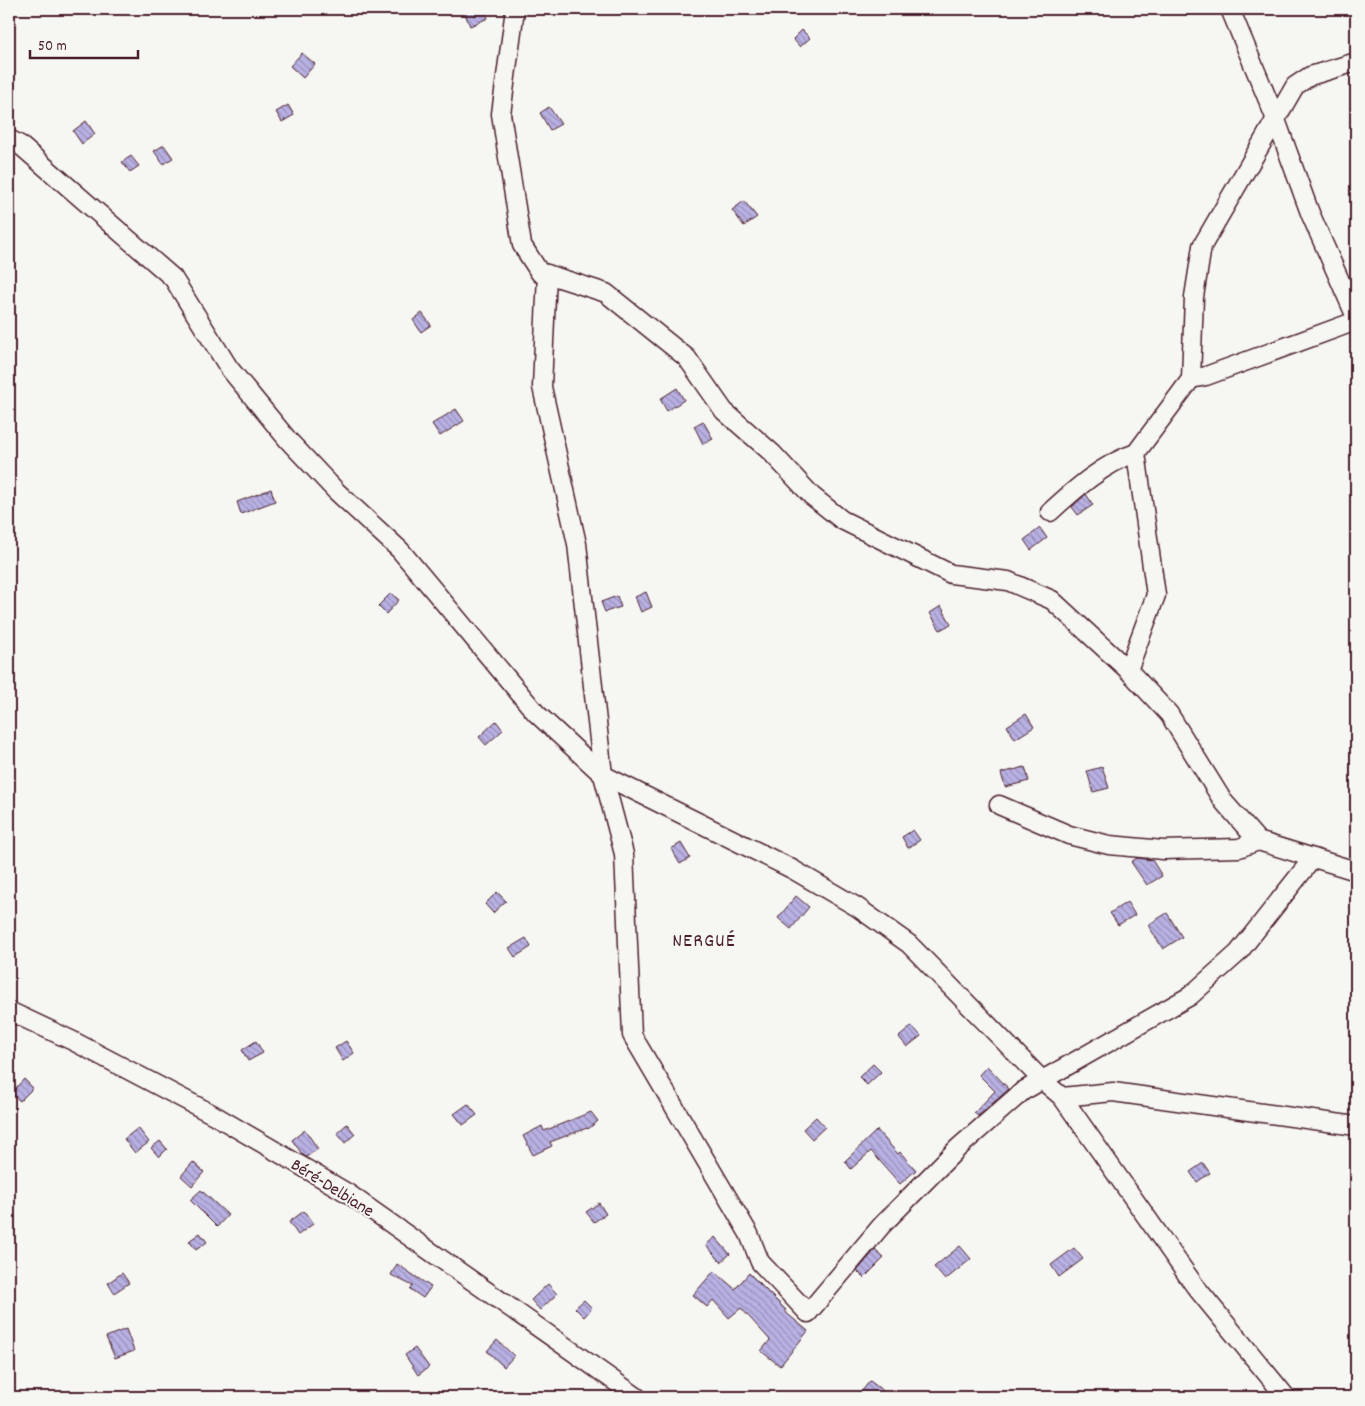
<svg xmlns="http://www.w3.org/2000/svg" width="1365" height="1406" font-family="Dekko,sans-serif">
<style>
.building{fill:url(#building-back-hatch);stroke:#4a1f2b}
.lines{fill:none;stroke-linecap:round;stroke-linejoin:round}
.minor-casing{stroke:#4a1f2b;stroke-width:21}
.minor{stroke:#f6f6f2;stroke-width:18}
.labels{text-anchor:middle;stroke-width:4;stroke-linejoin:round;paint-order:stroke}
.street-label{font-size:18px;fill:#4a1f2b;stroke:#f6f6f2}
.quarter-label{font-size:20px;letter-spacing:1px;fill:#4a1f2b;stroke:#f6f6f2}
</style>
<defs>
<pattern id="building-back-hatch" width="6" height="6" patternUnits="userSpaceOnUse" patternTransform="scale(1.25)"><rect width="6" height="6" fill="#b8b1e3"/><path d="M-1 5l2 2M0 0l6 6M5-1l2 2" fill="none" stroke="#988fb8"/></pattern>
</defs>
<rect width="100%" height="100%" fill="#f6f6f2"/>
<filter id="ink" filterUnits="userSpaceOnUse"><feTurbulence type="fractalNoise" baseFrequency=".02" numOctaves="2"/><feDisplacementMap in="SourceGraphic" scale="10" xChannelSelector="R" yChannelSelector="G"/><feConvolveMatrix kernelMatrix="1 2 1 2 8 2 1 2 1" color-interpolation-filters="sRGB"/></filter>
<g filter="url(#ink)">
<!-- building -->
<g class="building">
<path d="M 463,9 L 484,9 L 488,18 L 470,26 Z"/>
<path d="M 802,30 L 810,38 L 800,47 L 793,39 Z"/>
<path d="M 302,53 L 315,64 L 303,78 L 290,66 Z"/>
<path d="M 288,105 L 294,115 L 282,122 L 276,112 Z"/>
<path d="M 549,107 L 561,124 L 550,130 L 540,113 Z"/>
<path d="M 86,121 L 95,134 L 82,144 L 73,131 Z"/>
<path d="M 164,145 L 173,158 L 163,164 L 154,151 Z"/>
<path d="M 131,156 L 139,166 L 130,172 L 122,162 Z"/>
<path d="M 744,201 L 757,217 L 744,226 L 732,210 Z"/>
<path d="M 422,313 L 431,325 L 421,332 L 413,320 Z"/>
<path d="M 677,388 L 684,400 L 667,411 L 660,399 Z"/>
<path d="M 456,409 L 464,421 L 440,436 L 432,424 Z"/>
<path d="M 703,421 L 713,439 L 703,444 L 694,426 Z"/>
<path d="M 271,489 L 275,501 L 241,514 L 237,502 Z"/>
<path d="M 1086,494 L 1093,505 L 1078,515 L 1072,507 Z"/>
<path d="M 1040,528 L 1047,538 L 1031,550 L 1024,540 Z"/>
<path d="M 646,592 L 652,607 L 641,612 L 635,597 Z"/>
<path d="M 391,593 L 399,600 L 386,614 L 378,606 Z"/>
<path d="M 617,596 L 621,607 L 605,612 L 601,602 Z"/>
<path d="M 941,606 L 951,624 L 940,630 L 930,613 Z"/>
<path d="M 1026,714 L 1034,727 L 1015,739 L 1007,726 Z"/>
<path d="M 496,721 L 503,730 L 486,745 L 479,737 Z"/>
<path d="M 1025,767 L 1029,781 L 1005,787 L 1001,773 Z"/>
<path d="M 1102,767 L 1109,788 L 1093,792 L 1087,771 Z"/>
<path d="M 913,830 L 920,840 L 908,848 L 902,837 Z"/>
<path d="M 681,843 L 690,858 L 680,864 L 671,849 Z"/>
<path d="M 1137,858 L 1152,860 L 1162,876 L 1147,885 L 1131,862 Z"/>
<path d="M 497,892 L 506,901 L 493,913 L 485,904 Z"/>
<path d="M 796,896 L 809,907 L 791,929 L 778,918 Z"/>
<path d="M 1127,902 L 1135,915 L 1118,925 L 1110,913 Z"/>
<path d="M 1167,913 L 1182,937 L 1163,949 L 1148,925 Z"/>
<path d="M 526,938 L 531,947 L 515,957 L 509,948 Z"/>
<path d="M 912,1026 L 921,1036 L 907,1047 L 899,1037 Z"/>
<path d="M 256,1041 L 263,1053 L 248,1061 L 242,1050 Z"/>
<path d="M 346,1041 L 354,1053 L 343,1061 L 335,1048 Z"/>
<path d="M 873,1064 L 881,1072 L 867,1085 L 859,1077 Z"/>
<path d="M 987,1066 L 1009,1089 L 978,1116 L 974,1113 L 995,1091 L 979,1075 Z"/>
<path d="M 24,1079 L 33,1088 L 20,1101 L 11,1093 Z"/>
<path d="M 468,1104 L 477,1115 L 463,1125 L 454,1114 Z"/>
<path d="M 591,1112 L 598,1121 L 588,1129 L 587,1128 L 550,1142 L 552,1146 L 533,1155 L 523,1136 L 542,1126 L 544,1131 Z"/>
<path d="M 816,1117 L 825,1127 L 812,1139 L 803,1129 Z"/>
<path d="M 347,1124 L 355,1134 L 345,1143 L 337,1133 Z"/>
<path d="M 138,1128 L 149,1142 L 135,1153 L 124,1139 Z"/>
<path d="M 305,1130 L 318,1149 L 306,1157 L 302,1154 L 292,1140 Z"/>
<path d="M 877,1130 L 898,1154 L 900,1152 L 916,1170 L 900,1184 L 871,1151 L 851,1169 L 845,1161 Z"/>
<path d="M 160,1141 L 167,1149 L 159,1157 L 151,1148 Z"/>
<path d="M 193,1162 L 204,1172 L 192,1186 L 181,1176 Z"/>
<path d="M 1203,1163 L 1210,1173 L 1197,1182 L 1190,1172 Z"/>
<path d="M 201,1190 L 228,1215 L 217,1227 L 190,1200 Z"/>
<path d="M 599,1203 L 606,1214 L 594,1222 L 586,1212 Z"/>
<path d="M 304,1211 L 313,1224 L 298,1235 L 289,1222 Z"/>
<path d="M 200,1233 L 207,1242 L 196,1250 L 189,1241 Z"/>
<path d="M 715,1237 L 730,1254 L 721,1262 L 706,1245 Z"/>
<path d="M 960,1246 L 971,1259 L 945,1280 L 934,1267 Z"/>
<path d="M 1074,1248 L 1083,1259 L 1059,1277 L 1051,1265 Z"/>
<path d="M 875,1250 L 884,1258 L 864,1278 L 857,1271 Z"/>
<path d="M 397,1264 L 431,1287 L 423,1298 L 410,1289 L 413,1286 L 391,1275 Z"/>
<path d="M 714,1271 L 735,1289 L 749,1273 L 786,1310 L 784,1311 L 808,1331 L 780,1366 L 761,1351 L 770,1340 L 741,1308 L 729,1318 L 713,1300 L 707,1307 L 693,1295 Z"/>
<path d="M 122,1273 L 129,1283 L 114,1293 L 108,1283 Z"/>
<path d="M 548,1284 L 557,1294 L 540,1310 L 531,1300 Z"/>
<path d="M 584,1300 L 592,1308 L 584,1317 L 575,1308 Z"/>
<path d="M 126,1329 L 134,1351 L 115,1358 L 106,1337 Z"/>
<path d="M 497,1340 L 514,1356 L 504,1367 L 487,1351 Z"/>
<path d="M 415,1348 L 429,1367 L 418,1375 L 405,1355 Z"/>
<path d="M 870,1381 L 891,1397 L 857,1397 Z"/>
</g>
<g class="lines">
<defs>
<g id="minor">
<path d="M 515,9 L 501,114 L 522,245 L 540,273 L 547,274 L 606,293 L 687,358 L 724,411 L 772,453 L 812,496 L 842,520 L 951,574 L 1008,581 L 1052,600 L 1128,670 L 1169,714 L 1223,801 L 1258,841 L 1356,871"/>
<path d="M 1230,9 L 1275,117 L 1310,213 L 1356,317"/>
<path d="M 9,139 L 20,145 L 173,278 L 229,368 L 288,440 L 336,491 L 400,550 L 536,713 L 603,775 L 792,869 L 857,907 L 909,944 L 1042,1080 L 1062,1097 L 1195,1286 L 1286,1397"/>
<path d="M 547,274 L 542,387 L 577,544 L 603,775 L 624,854 L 632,1035 L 749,1234 L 760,1262 L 808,1313 L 882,1225 L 958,1148 L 1023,1091 L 1190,996 L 1238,953 L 1313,858"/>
<path d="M 1191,379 L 1206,376 L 1356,321"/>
<path d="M 1050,512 C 1074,490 1104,463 1136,453 L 1191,379 L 1194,297 L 1202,246 L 1295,86 L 1310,76 L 1356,62"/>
<path d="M 1128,670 L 1156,595 L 1136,453"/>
<path d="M 999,805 L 1069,835 L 1109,845 L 1163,850 L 1239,848 L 1258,841"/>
<path d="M 9,1011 L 73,1041 L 214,1115 L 349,1194 L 637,1397"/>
<path d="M 1062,1097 L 1113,1092 L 1356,1126"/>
</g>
</defs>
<!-- minor casing -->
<use href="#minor" class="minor-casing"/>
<!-- minor -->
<use href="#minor" class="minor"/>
</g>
</g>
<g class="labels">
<!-- street labels -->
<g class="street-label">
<text transform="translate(333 1187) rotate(32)" y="6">Béré-Delbiane</text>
</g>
<!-- quarter labels -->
<g class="quarter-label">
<text x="704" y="946">NERGUÉ</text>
</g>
</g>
<!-- margin -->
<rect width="1365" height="1406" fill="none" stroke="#f6f6f2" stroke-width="30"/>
<rect x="15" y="15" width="1335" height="1376" fill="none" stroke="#4a1f2b" stroke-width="2" filter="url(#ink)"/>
<!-- scale -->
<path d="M30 50v8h108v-8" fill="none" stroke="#4a1f2b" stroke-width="2.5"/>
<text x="38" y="50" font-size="15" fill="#4a1f2b" stroke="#f6f6f2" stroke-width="4" paint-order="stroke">50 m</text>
</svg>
